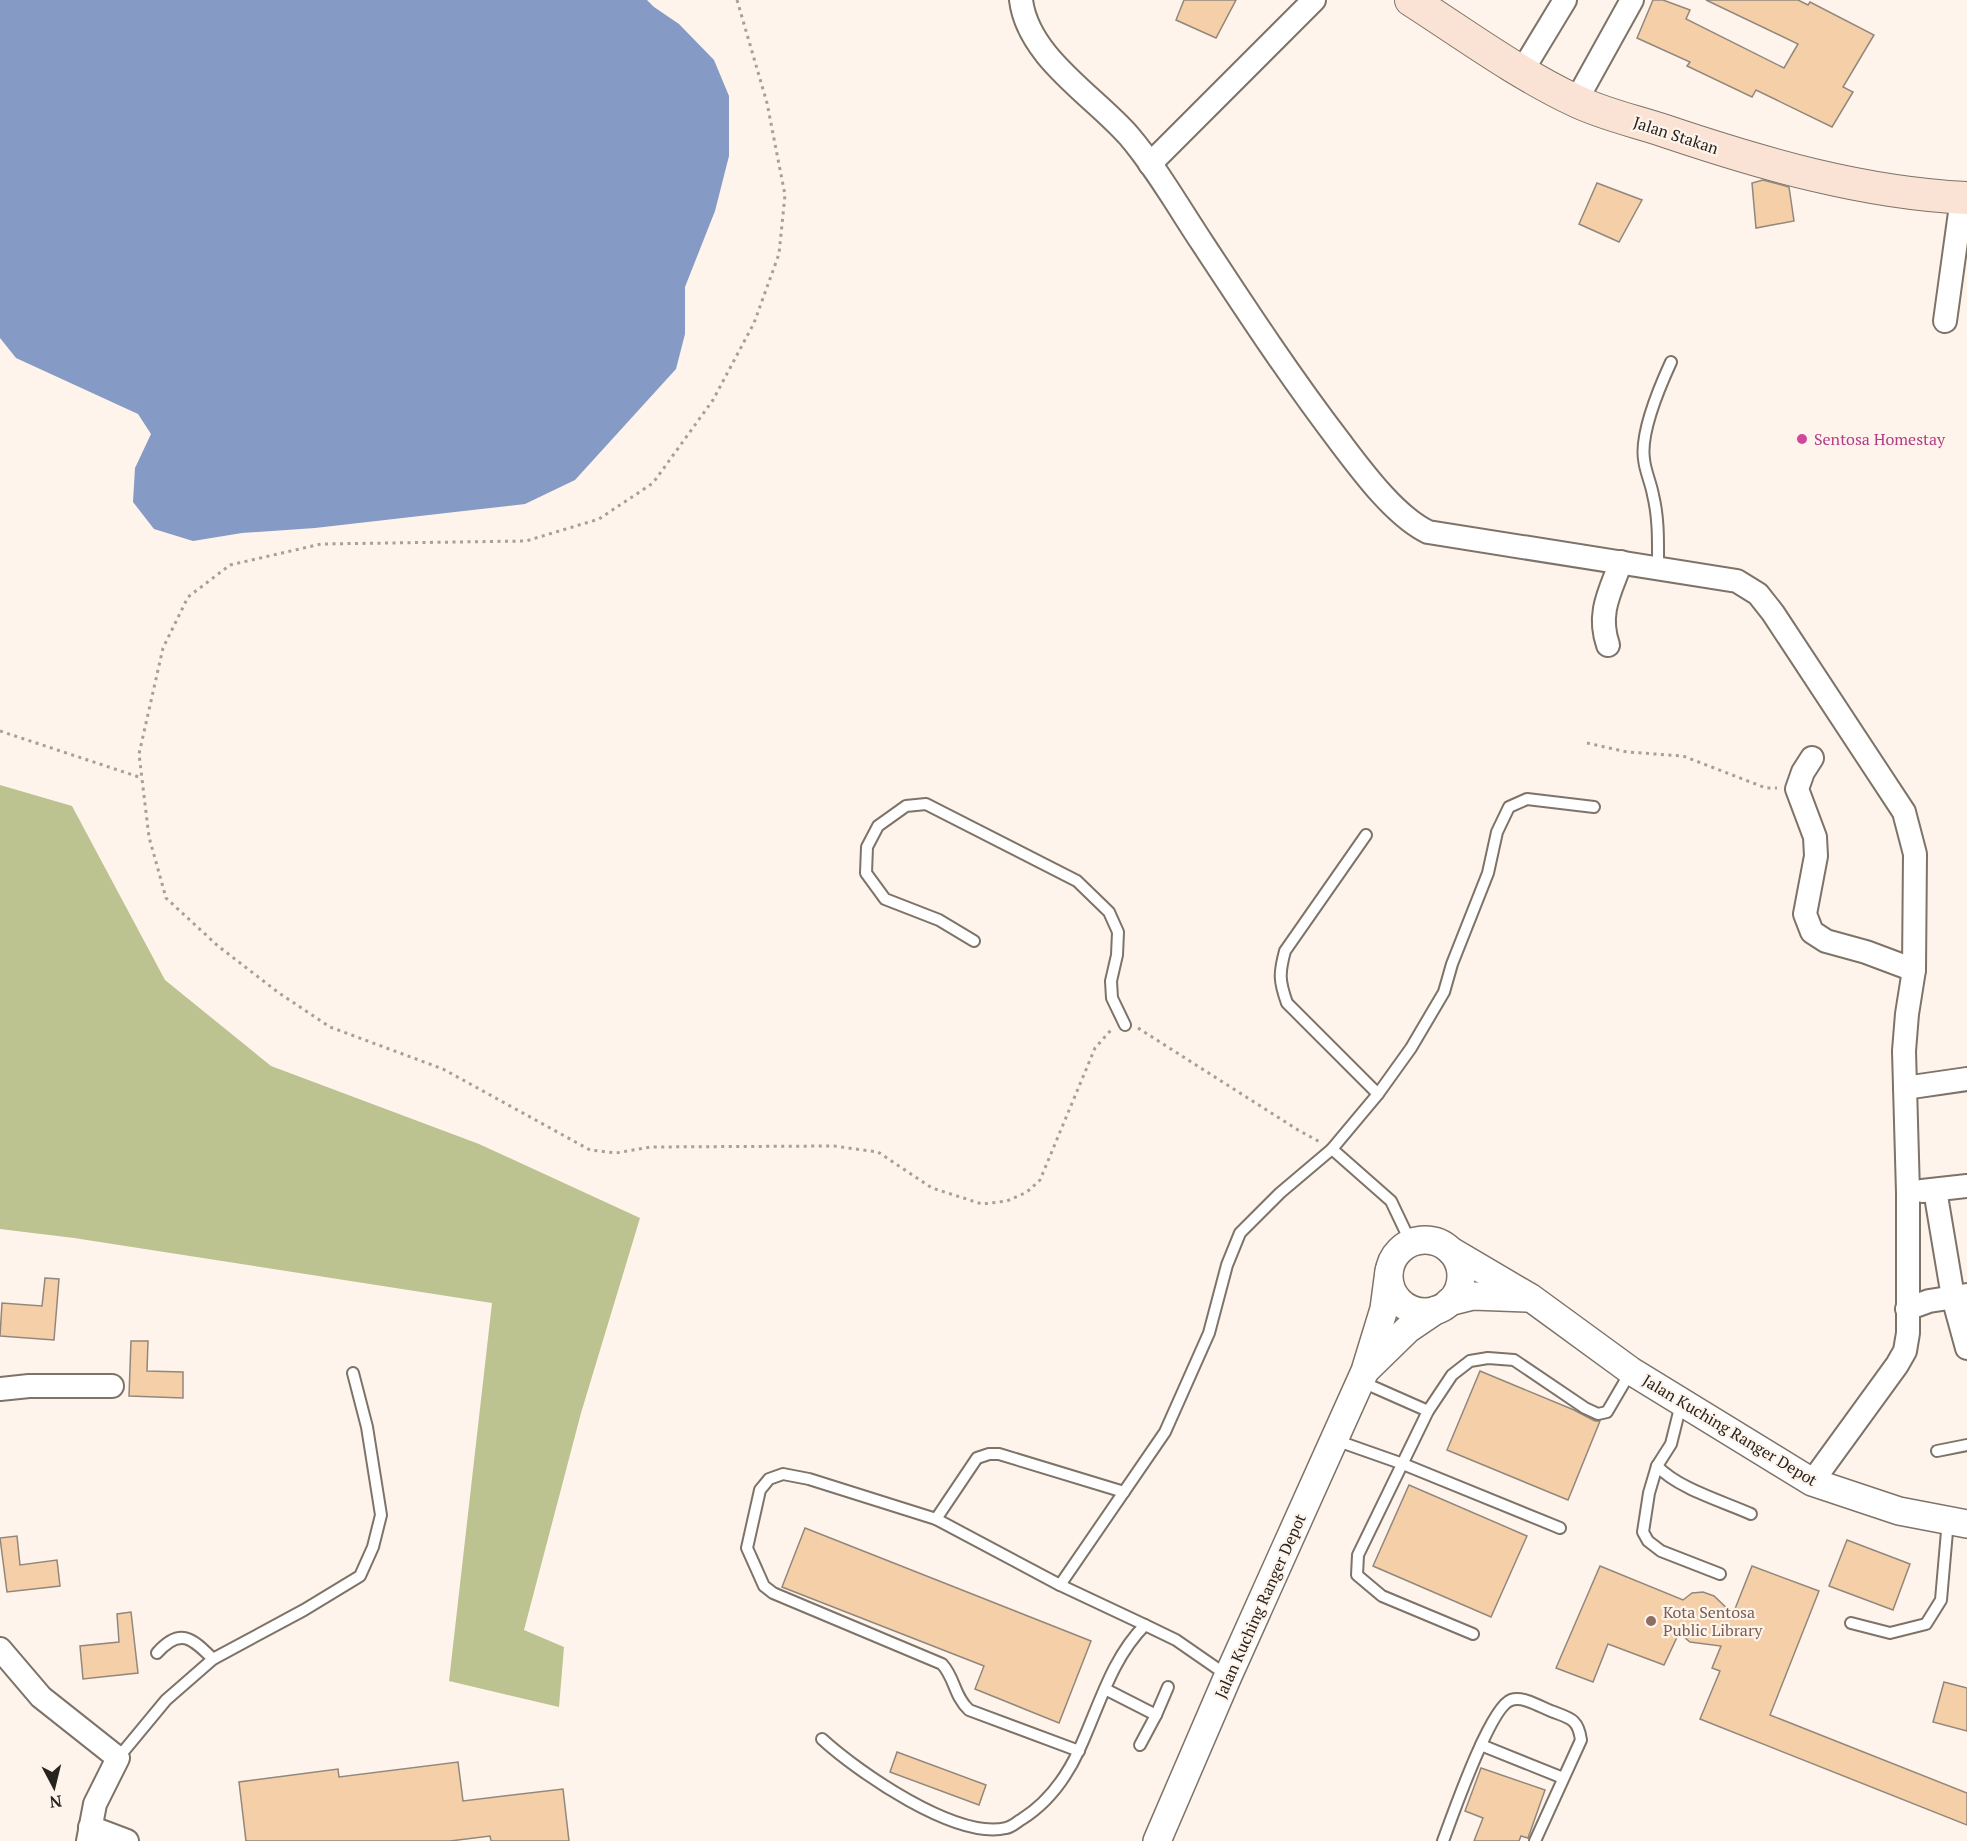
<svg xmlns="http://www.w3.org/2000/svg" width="1967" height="1841" font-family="'PT Serif',serif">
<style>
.forest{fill:#bcc290}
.water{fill:#859ac4}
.building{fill:#f5cfa8;stroke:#92877c;stroke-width:1.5}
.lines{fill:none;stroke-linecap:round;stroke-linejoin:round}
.service-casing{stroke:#7d7368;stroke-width:14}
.minor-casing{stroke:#7d7368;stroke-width:26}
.tertiary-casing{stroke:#7d7368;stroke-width:30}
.secondary-casing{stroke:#7d7368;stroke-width:34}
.path{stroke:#a79f99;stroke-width:3;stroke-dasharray:3 4.5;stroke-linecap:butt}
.service{stroke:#fff;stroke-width:10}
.minor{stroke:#fff;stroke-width:22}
.tertiary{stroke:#fff;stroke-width:27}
.secondary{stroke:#fae3d4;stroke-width:32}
.hotel-dot{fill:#d1479c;stroke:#fef4eb;stroke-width:2}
.education-dot{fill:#8d6e63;stroke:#fef4eb;stroke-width:2}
.labels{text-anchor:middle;stroke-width:4.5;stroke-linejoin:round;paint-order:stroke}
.street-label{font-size:16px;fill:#27231f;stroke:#fef4eb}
.hotel-label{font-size:16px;fill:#b23c85;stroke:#fef4eb;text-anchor:start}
.education-label{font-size:16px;fill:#785e54;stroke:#fef4eb;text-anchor:start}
</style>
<rect width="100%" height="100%" fill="#fef4eb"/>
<!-- forest -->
<path class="forest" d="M 0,785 L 72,806 L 165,980 L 271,1066 L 479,1144 L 640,1218 L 581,1413 L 524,1630 L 564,1647 L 559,1707 L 449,1681 L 492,1303 L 74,1238 L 0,1229 Z"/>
<!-- water -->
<path class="water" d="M 0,0 L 647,0 L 654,7 L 679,24 L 714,60 L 729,96 L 729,156 L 715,211 L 685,287 L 685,334 L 676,369 L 575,480 L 525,504 L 315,528 L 242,533 L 193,541 L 154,529 L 133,502 L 135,468 L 151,434 L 138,414 L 16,358 L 0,338 Z"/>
<!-- building -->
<g class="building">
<path d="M 1184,0 L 1236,0 L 1216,38 L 1176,20 Z"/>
<path d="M 1653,0 L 1663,0 L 1690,10 L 1686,19 L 1784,68 L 1798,44 L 1706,0 L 1798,0 L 1808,5 L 1810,2 L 1874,35 L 1843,87 L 1853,92 L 1832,127 L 1756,90 L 1752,97 L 1687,66 L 1690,62 L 1637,38 Z"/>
<path d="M 1763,180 L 1789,187 L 1794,221 L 1756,228 L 1752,183 Z"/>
<path d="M 1597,183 L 1642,200 L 1619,242 L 1579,224 Z"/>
<path d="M 45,1278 L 59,1279 L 54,1340 L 0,1336 L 2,1303 L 42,1306 Z"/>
<path d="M 131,1341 L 148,1341 L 147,1371 L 183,1372 L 183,1398 L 129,1396 Z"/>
<path d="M 1480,1371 L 1574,1410 L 1595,1421 L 1600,1421 L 1568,1500 L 1447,1450 Z"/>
<path d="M 1409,1485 L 1527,1536 L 1491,1617 L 1373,1566 Z"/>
<path d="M 805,1528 L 1091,1641 L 1059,1723 L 975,1689 L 984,1666 L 782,1587 Z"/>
<path d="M 17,1536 L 20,1565 L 57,1560 L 60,1586 L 7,1592 L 0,1538 Z"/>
<path d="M 1847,1540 L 1910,1564 L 1893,1610 L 1829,1586 Z"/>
<path d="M 1600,1566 L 1683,1600 L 1692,1593 L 1703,1592 L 1714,1596 L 1733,1614 L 1752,1566 L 1819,1591 L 1770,1715 L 1967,1793 L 1967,1825 L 1700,1719 L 1720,1671 L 1712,1668 L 1721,1646 L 1690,1642 L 1679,1633 L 1664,1665 L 1608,1644 L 1593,1682 L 1556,1668 Z"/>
<path d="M 131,1612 L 138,1673 L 83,1679 L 80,1646 L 119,1642 L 117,1614 Z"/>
<path d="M 1944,1682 L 1967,1688 L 1967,1731 L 1933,1722 Z"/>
<path d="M 897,1752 L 986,1785 L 979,1805 L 890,1772 Z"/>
<path d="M 458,1762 L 463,1801 L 563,1789 L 569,1841 L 491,1841 L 490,1836 L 450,1841 L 246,1841 L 239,1782 L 338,1769 L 339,1777 Z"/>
<path d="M 1481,1768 L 1545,1790 L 1528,1838 L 1521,1836 L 1519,1841 L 1474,1841 L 1483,1818 L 1465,1811 Z"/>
</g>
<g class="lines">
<defs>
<g id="service">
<path d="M 1658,569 C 1658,544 1659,519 1653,495 C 1651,483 1645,471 1644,459 C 1640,432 1660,386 1671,362"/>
<path d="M 1366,835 L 1285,951 C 1279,973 1279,981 1287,1003 L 1378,1094"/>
<path d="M 974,941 L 939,920 L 885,899 L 866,873 L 867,847 L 878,826 L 906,806 L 926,804 L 1077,881 L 1109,912 L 1118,932 L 1117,955 L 1111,981 L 1112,998 L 1125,1025"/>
<path d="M 1411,1243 L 1391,1201 L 1332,1149 L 1378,1094 L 1411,1048 L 1444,992 L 1452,964 L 1488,873 L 1497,832 L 1509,807 L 1527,799 L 1594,807"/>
<path d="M 1360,1381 L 1428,1411"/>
<path d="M 1681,1404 L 1671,1444 L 1657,1466 C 1679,1489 1722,1501 1751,1514"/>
<path d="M 1335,1440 L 1403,1464 L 1560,1528"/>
<path d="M 1937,1451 L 1967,1445"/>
<path d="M 1657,1466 L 1649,1493 L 1643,1532 L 1648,1541 L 1661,1551 L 1720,1574"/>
<path d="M 936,1519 L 977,1458 L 989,1454 L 999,1454 L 1124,1492"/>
<path d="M 1060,1585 L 1165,1432 L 1209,1333 L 1227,1265 L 1240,1233 L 1280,1193 L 1332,1149"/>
<path d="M 1851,1623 L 1890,1633 L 1926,1624 L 1941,1600 L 1948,1520"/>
<path d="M 1473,1634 L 1382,1596 L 1357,1575 L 1358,1555 L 1428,1411 L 1452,1375 L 1470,1361 L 1488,1358 L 1514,1360 L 1585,1408 L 1598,1414 L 1607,1412 L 1631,1371"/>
<path d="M 157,1653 C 180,1627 192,1638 213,1659"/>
<path d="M 1105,1689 L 1156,1715 L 1140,1745"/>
<path d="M 1156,1715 L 1168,1687"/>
<path d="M 822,1739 C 858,1772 956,1840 1006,1828 C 1012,1827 1017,1822 1022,1819 C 1049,1802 1066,1778 1079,1750 C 1099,1707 1111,1659 1145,1625 L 1176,1640 L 1228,1676"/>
<path d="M 1481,1745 L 1563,1778"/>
<path d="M 1079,1751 L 969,1710 C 954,1696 955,1678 942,1664 L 773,1593 L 764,1586 L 747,1548 L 760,1490 L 769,1479 L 783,1474 L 809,1479 L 936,1519 L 1060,1585 L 1145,1625"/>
<path d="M 118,1758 L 166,1700 L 213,1659 L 304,1610 L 360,1576 L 373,1547 L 381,1515 L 367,1427 L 353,1373"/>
<path d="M 1443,1841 C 1452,1817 1490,1707 1511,1700 C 1523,1696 1539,1706 1551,1711 C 1569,1718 1578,1718 1581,1740 L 1535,1841"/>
</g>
<g id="minor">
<path d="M 1021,0 C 1028,57 1093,95 1129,136 C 1157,169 1179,208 1203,244 C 1247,311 1291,378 1340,442 C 1362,471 1395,516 1428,532 L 1737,581 L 1758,594 L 1773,613 L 1904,812 L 1915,854 L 1914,970 L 1907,1014 L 1904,1051 L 1908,1193 L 1908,1333 L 1905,1351 L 1897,1365 L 1812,1482"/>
<path d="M 1522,71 L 1565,0"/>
<path d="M 1576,101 L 1632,0"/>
<path d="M 1150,164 L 1314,0"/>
<path d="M 1945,321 L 1962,198"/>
<path d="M 1608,645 C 1597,613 1610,592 1621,562"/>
<path d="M 1812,758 L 1803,772 L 1797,789 L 1815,837 L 1816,856 L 1805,914 L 1812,932 L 1826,941 L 1866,952 L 1914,970"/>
<path d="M 1905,1088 L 1967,1079"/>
<path d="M 1935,1190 L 1953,1297 L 1967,1348"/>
<path d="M 1922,1191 L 1967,1186"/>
<path d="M 1907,1309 L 1929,1301 L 1967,1295"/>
<path d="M 0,1389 L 29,1386 L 112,1386"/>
<path d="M 0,1649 L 41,1697 L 118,1758 L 95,1804 L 88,1841"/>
<path d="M 90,1827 L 127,1841"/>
</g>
<g id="tertiary">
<circle cx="1425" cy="1276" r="36"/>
<path d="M 1451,1251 L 1531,1298 L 1631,1371 L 1812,1482 L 1899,1511 L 1967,1524"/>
<path d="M 1449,1302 L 1473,1296 L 1527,1298"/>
<path d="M 1368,1368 L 1408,1329 L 1436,1310"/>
<path d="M 1157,1841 L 1228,1676 L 1365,1371 L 1384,1309 L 1389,1271"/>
</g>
<path id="secondary" d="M 1411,0 C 1464,34 1517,73 1574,100 C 1602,114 1635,121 1665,131 C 1763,164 1863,193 1967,198"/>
</defs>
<!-- service casing -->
<use href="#service" class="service-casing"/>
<!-- minor casing -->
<use href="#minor" class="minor-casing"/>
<!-- tertiary casing -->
<use href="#tertiary" class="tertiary-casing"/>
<!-- secondary casing -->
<use href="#secondary" class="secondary-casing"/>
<!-- path -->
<g class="path">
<path d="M 737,0 L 767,103 L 785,195 L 779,254 L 754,323 L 713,400 L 653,483 L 599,519 L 526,541 L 321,544 L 230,565 L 188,597 L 163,648 L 139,754 L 149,837 L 166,898 L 218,946 L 279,993 L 330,1027 L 443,1069 L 590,1150 L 616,1153 L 651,1147 L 834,1146 L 878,1152 L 932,1188 L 982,1204 L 1007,1201 L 1027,1192 L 1040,1180 L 1095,1048 L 1111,1030"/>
<path d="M 0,731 L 142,778"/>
<path d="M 1587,743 L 1627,752 L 1683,756 L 1766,788 L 1777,788"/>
<path d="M 1138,1028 L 1298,1130 L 1320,1142"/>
</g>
<!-- service -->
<use href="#service" class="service"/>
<!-- minor -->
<use href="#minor" class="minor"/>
<!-- tertiary -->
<use href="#tertiary" class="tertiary"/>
<!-- secondary -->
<use href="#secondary" class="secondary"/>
</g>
<!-- markers -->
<circle class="hotel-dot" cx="1802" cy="439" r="6"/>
<circle class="education-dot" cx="1651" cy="1621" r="6"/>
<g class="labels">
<!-- street labels -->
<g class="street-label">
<text transform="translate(1676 135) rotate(18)" y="6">Jalan Stakan</text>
<text transform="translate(1730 1430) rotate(31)" y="6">Jalan Kuching Ranger Depot</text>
<text transform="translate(1260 1606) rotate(-66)" y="6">Jalan Kuching Ranger Depot</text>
</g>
<!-- hotel labels -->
<g class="hotel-label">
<text x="1814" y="445">Sentosa Homestay</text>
</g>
<!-- education labels -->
<g class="education-label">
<text x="1663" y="1618">Kota Sentosa<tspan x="1663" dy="18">Public Library</tspan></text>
</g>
</g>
<!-- north arrow -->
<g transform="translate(54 1787) rotate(173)" stroke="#fef4eb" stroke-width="4.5" paint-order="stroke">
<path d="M0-4.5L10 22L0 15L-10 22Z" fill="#27231f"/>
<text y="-9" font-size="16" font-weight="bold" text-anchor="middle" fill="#27231f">N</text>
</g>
</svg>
